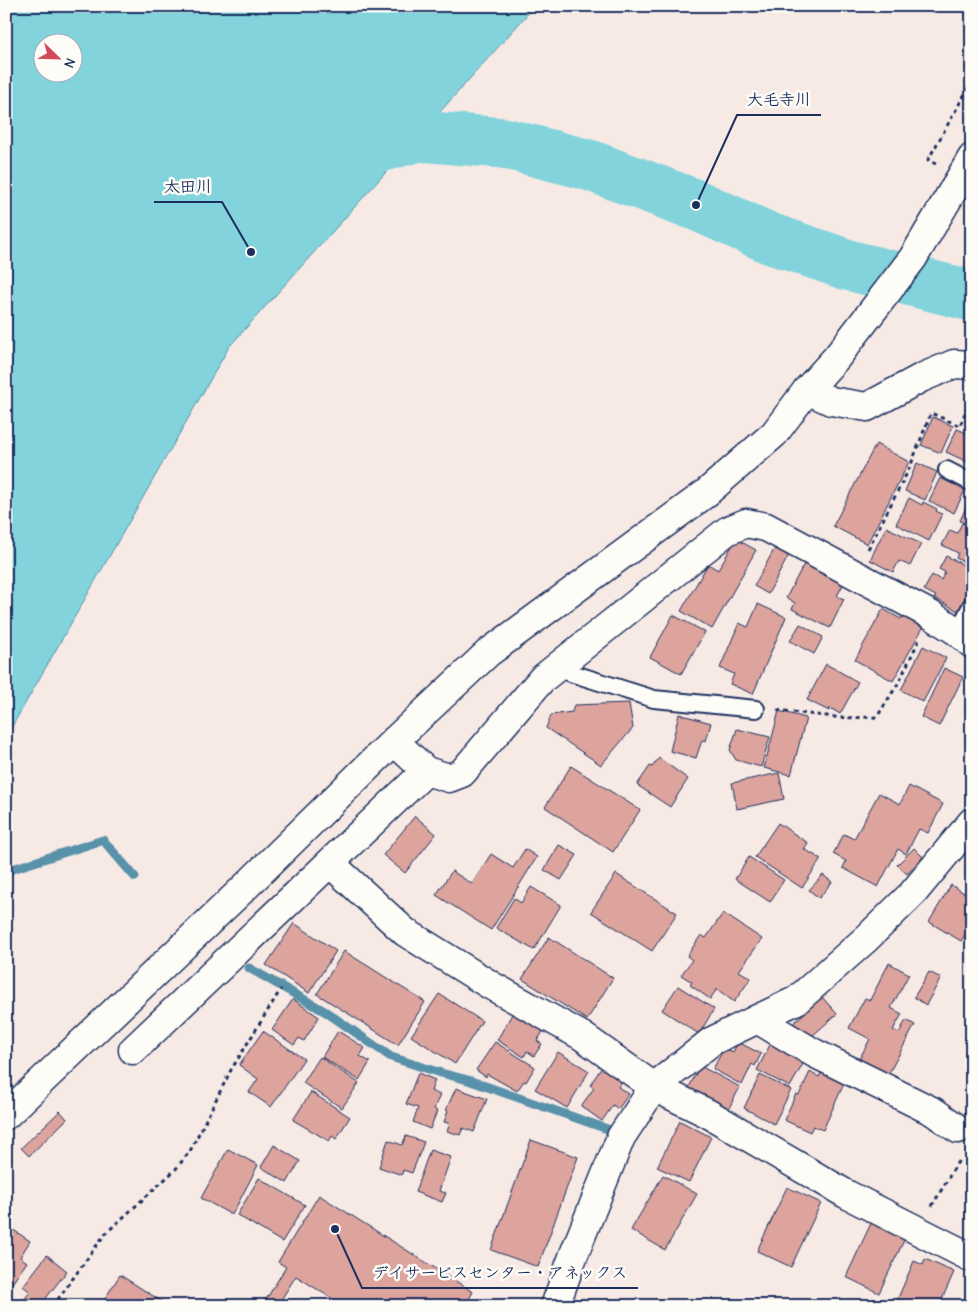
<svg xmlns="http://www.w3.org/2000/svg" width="978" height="1312" font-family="'Comic Neue','Klee One',sans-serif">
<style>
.water{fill:#83d3dc;stroke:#5991aa;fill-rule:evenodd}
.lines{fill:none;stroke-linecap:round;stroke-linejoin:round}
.stream{stroke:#5991aa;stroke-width:9}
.river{stroke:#83d3dc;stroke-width:51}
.building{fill:#dda39d;stroke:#1b2f5e}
.lane-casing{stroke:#1b2f5e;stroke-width:20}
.street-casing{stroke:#1b2f5e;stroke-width:31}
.secondary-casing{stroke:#1b2f5e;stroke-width:31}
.path{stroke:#1b2f5e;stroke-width:3;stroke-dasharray:4 4;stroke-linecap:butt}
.lane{stroke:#fdfcf7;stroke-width:16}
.street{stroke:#fdfcf7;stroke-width:28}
.secondary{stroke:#fdfcf7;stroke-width:28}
.leader{fill:none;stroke:#1b2f5e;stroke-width:2}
.callout-dot{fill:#1b2f5e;stroke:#fdfcf7;stroke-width:2}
.callout-label{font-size:16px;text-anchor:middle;font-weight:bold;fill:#1b2f5e;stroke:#fdfcf7;stroke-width:5;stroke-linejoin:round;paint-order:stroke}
</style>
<rect width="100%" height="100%" fill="#f7eae5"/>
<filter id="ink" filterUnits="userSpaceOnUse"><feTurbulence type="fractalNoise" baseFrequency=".02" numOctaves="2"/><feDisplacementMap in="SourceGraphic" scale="10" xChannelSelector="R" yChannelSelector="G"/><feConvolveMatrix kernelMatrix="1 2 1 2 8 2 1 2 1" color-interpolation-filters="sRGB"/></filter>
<g filter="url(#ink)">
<!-- water -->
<path class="water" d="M 6,6 L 535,6 L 229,347 L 6,737 ZM 42,42 L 72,42 L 72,72 L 42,72 Z"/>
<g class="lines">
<!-- stream -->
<g class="stream">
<path d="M 6,871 L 103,840 L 135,877"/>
<path d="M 249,968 L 326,1012 L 391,1057 L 441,1073 L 468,1080 L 613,1131"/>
</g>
<!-- river -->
<path class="river" d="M 351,155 L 419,136 L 503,143 L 589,165 L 696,205 L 769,238 L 848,265 L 972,296"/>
</g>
<!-- building -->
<g class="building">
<path d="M 933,417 L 953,426 L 941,453 L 921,445 Z"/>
<path d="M 957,429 L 972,435 L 972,459 L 970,463 L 946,452 Z"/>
<path d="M 876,444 L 909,462 L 867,544 L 833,526 Z"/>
<path d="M 917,463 L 937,472 L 925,500 L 905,491 Z"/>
<path d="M 940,478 L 965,490 L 954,513 L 929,501 Z"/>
<path d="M 971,495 L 972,495 L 972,527 L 960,521 Z"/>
<path d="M 909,498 L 922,505 L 923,502 L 937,509 L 936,511 L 942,514 L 929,541 L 896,524 Z"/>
<path d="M 962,523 L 972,527 L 972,566 L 956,558 L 958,553 L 942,545 L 950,530 L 957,533 Z"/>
<path d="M 886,527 L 921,544 L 910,566 L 899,561 L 893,572 L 870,560 Z"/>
<path d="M 736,539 L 756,550 L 712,629 L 681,611 L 708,564 L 718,570 Z"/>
<path d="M 776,546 L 790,553 L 768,594 L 754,586 Z"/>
<path d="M 946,556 L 972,569 L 972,585 L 958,611 L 934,598 L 936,596 L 924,590 L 932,575 L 941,580 L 945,572 L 939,569 Z"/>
<path d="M 805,562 L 845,581 L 837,596 L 844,599 L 830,628 L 792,609 L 795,603 L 786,598 Z"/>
<path d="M 758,604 L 786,617 L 753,694 L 730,684 L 734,674 L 720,668 L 739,623 L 748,627 Z"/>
<path d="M 883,609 L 901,619 L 905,612 L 925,624 L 893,681 L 855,660 Z"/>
<path d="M 673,615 L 705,632 L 681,674 L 650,657 Z"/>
<path d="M 800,624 L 823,637 L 814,654 L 790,641 Z"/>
<path d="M 923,646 L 946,658 L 923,702 L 901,690 Z"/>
<path d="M 826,664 L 858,682 L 840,714 L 830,708 L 829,711 L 807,700 Z"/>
<path d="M 944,668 L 963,677 L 939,726 L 921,717 Z"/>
<path d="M 629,703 L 633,728 L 601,765 L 546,728 L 551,715 L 572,712 L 574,705 Z"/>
<path d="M 779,711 L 806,718 L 791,775 L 764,768 Z"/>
<path d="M 679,714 L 711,723 L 706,741 L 702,740 L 696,758 L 670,751 Z"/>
<path d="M 737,729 L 770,737 L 761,767 L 736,760 L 730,750 Z"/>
<path d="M 659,758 L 688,779 L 670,807 L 637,785 L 650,766 L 652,767 Z"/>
<path d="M 571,766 L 640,810 L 613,852 L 545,807 Z"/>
<path d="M 779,773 L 784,799 L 737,809 L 732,783 Z"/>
<path d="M 909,786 L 943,804 L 928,833 L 919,829 L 906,854 L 898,849 L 878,887 L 843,868 L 846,861 L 833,854 L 844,834 L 854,839 L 879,793 L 900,804 Z"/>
<path d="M 415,816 L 436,834 L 405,873 L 383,855 Z"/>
<path d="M 778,823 L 808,843 L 804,849 L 821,859 L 802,888 L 755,857 Z"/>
<path d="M 559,845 L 577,855 L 561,880 L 544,870 Z"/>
<path d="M 914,848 L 923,857 L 907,874 L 897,865 Z"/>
<path d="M 525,849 L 537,857 L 491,930 L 436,895 L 452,871 L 472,884 L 491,854 L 513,868 Z"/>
<path d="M 749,857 L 784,880 L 770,902 L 735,879 Z"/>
<path d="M 616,874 L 677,913 L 652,951 L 591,912 Z"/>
<path d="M 823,875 L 832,882 L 819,898 L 809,890 Z"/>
<path d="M 951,885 L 966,894 L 969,889 L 972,891 L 972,933 L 969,937 L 965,935 L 961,941 L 929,922 Z"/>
<path d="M 531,887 L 561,905 L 534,950 L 496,928 L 514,898 L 521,903 Z"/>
<path d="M 723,913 L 762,939 L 739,971 L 751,978 L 734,1002 L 717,989 L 710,999 L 690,985 L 692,982 L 681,975 L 692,960 L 687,956 L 701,935 L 706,938 Z"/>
<path d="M 294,923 L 336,951 L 309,993 L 266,965 Z"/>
<path d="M 549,937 L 613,978 L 587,1020 L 522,979 Z"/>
<path d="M 344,951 L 425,1002 L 398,1045 L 317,994 Z"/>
<path d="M 889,963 L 909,974 L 891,1008 L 902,1014 L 893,1030 L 899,1033 L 906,1020 L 915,1025 L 883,1084 L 854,1069 L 870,1039 L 849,1028 L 865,998 L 870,1000 Z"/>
<path d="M 929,972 L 941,978 L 926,1005 L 914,997 Z"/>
<path d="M 678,986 L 714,1009 L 699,1034 L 662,1010 Z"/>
<path d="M 439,994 L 482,1021 L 455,1064 L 411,1036 Z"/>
<path d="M 822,997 L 837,1014 L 803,1044 L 788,1028 Z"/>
<path d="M 293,999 L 319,1017 L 304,1041 L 299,1038 L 294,1045 L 272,1030 Z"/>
<path d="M 515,1009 L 544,1030 L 537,1041 L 542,1044 L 534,1056 L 527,1051 L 524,1057 L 497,1040 Z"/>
<path d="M 263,1031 L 304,1059 L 271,1107 L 249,1092 L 258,1079 L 239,1065 Z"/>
<path d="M 338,1031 L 365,1048 L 360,1056 L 370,1062 L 359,1080 L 322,1057 Z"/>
<path d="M 495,1042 L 535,1067 L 526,1082 L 524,1081 L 517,1091 L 487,1074 L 486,1077 L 476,1070 Z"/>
<path d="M 738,1042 L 761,1054 L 755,1066 L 752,1064 L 742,1085 L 713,1069 L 724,1048 L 733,1052 Z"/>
<path d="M 771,1043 L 780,1048 L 808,1055 L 790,1087 L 757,1070 Z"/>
<path d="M 558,1052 L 589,1071 L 567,1108 L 535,1089 Z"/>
<path d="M 320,1057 L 359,1083 L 342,1108 L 303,1083 Z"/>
<path d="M 700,1066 L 740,1087 L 727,1112 L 687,1091 Z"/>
<path d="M 602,1067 L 622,1081 L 618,1087 L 629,1094 L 618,1109 L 613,1105 L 602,1121 L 581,1106 L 594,1088 L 590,1085 Z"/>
<path d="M 824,1068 L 846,1079 L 823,1130 L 813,1126 L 810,1132 L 784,1120 L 796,1094 L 799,1095 L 810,1072 L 819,1077 Z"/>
<path d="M 418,1073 L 435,1080 L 431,1091 L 440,1095 L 434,1109 L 437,1111 L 430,1129 L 413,1122 L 418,1108 L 406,1104 Z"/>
<path d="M 760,1075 L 791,1090 L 774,1124 L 744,1108 Z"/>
<path d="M 456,1088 L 487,1099 L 474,1132 L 463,1128 L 460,1135 L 447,1131 L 450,1124 L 444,1122 L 448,1111 L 446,1110 Z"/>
<path d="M 311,1092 L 350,1117 L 336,1139 L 332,1136 L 329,1141 L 293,1120 Z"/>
<path d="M 60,1111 L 67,1119 L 29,1156 L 21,1148 Z"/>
<path d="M 680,1121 L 711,1137 L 689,1182 L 657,1167 Z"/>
<path d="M 406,1136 L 424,1142 L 412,1173 L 403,1170 L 402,1175 L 379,1167 L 388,1140 L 402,1145 Z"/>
<path d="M 531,1140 L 578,1157 L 538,1267 L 491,1250 Z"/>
<path d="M 274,1145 L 300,1161 L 287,1183 L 261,1167 Z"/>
<path d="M 228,1149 L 258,1165 L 232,1215 L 201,1198 Z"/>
<path d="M 430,1150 L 451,1157 L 439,1191 L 446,1193 L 442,1202 L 415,1192 Z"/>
<path d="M 663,1175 L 697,1194 L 665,1250 L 631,1230 Z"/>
<path d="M 259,1178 L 305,1205 L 282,1242 L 237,1215 Z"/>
<path d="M 787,1187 L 821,1203 L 791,1267 L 757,1251 Z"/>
<path d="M 319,1195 L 473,1292 L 465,1306 L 344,1306 L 296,1276 L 277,1306 L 262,1306 L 286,1267 L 278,1262 Z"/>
<path d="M 873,1219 L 907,1234 L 879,1293 L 846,1277 Z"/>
<path d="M 9,1227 L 30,1241 L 20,1257 L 27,1262 L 6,1292 L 6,1232 Z"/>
<path d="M 47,1255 L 67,1271 L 40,1306 L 19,1306 L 30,1292 L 23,1286 Z"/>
<path d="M 925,1259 L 954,1272 L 939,1306 L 895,1305 L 914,1261 L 923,1265 Z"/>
<path d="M 120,1275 L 169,1306 L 100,1306 Z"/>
</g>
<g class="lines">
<defs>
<g id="lane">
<path d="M 947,470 L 972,483"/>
<path d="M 958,632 L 972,604"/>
<path d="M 555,668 L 654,699 L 756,709"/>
</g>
<g id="street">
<path d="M 807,390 L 831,401 L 867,407 L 921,378 L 954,364 L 972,365"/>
<path d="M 394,741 L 426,771 L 449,778 L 462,773 L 542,679 L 727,531 L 746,523 L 766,527 L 931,615 L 958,632 L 972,644"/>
<path d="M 330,863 L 405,932 L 492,986 L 582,1036 L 654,1087 L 709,1114 L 846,1194 L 972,1258"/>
<path d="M 757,1019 L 814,1053 L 934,1112 L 958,1129"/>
<path d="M 133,1050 L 426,771"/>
<path d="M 555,1306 L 574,1254 L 621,1137 L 654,1087 L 712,1041 L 797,1000 L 867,938 L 913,893 L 972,822"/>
</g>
<path id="secondary" d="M 6,1115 L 242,890 L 394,741 L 488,653 L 705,494 L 774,434 L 807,390 L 837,357 L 913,258 L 972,158"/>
</defs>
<!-- lane casing -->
<use href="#lane" class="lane-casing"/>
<!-- street casing -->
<use href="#street" class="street-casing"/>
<!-- secondary casing -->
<use href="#secondary" class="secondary-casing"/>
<!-- path -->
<g class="path">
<path d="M 936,164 L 928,160 L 972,81"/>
<path d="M 868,549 L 910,467 L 931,413 L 960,426 L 972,395"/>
<path d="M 777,710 L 842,718 L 877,717 L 899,682 L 919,640"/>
<path d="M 932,1206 L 960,1158"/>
<path d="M 53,1306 L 105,1234 L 175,1170 L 190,1151 L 231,1070 L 281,989"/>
</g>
<!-- lane -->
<use href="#lane" class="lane"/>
<!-- street -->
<use href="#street" class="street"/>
<!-- secondary -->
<use href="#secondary" class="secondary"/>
</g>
</g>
<!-- callouts -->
<path class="leader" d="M696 205L737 115H821M251 252L222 202H154M335 1229L362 1288H638"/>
<g class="callout-dot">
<circle cx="696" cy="205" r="5"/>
<circle cx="251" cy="252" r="5"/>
<circle cx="335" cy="1229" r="5"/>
</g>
<g class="callout-label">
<text x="779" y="105">大毛寺川</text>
<text x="188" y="192">太田川</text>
<text x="500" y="1278">デイサービスセンター・アネックス</text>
</g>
<!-- margin -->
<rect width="978" height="1312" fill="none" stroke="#fdfcf7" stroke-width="25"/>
<rect x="12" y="12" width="953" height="1287" fill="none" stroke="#1b2f5e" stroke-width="2" filter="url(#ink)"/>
<!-- north arrow -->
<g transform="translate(58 58) rotate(113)"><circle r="24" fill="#fdfcf7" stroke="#a3aaba"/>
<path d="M0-4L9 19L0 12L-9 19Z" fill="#d1495b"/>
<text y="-8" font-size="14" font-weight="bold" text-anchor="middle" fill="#1b2f5e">N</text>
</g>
</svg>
